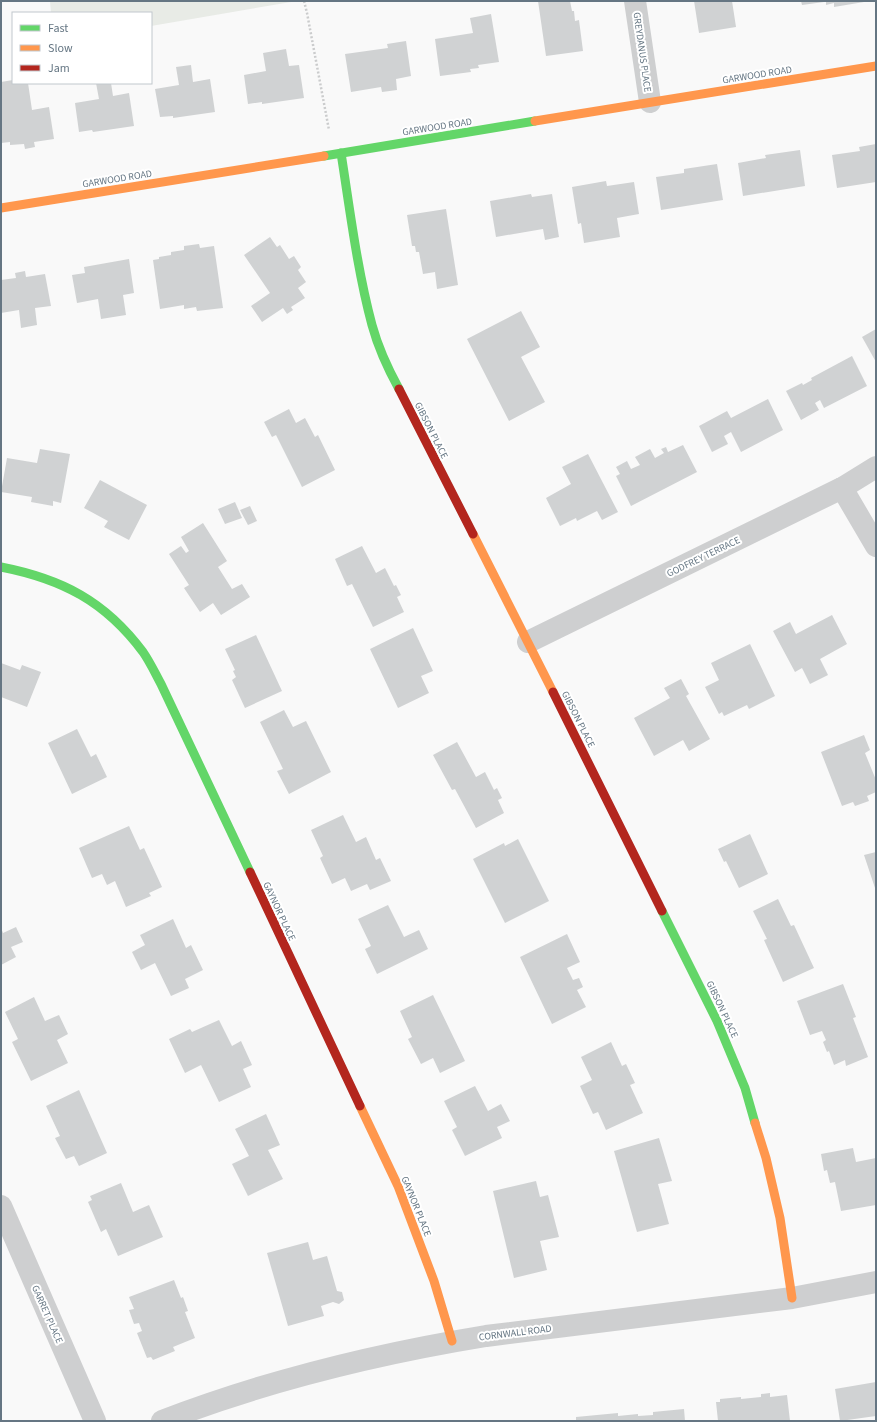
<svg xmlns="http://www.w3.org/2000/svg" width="877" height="1422" font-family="'Source Sans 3',sans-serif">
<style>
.green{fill:#e8ebe6}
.building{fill:#d0d2d3}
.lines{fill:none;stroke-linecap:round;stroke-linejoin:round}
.path{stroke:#cbcccd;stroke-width:2.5;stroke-dasharray:2 2;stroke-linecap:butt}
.street{stroke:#cecfd0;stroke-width:22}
.fast{stroke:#63d668;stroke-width:9}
.slow{stroke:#ff974d;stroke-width:9}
.jam{stroke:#b3261e;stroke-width:9}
.labels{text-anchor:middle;stroke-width:4;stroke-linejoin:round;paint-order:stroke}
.street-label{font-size:10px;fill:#657683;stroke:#fff}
</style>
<rect width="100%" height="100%" fill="#f9f9f9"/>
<!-- green -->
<path class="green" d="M 50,1 L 297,1 L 151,26 L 151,13 L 51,13 Z"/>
<!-- building -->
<g class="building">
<path d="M 538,1 L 570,1 L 572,11 L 574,11 L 575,21 L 579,20 L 583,51 L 546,56 Z"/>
<path d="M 694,1 L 732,1 L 736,27 L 699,33 Z"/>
<path d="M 801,1 L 824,1 L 824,2 L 802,5 Z"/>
<path d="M 826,1 L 864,1 L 864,2 L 834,7 L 834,3 L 826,5 Z"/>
<path d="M 491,14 L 499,62 L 478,65 L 479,68 L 470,69 L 471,72 L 440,76 L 435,39 L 473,33 L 470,18 Z"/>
<path d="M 406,41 L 411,76 L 396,79 L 397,90 L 382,92 L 381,87 L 351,92 L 345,54 L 388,48 L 387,44 Z"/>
<path d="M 286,49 L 289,66 L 299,65 L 304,98 L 262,104 L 262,102 L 248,104 L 244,75 L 266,71 L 263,53 Z"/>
<path d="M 191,65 L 193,82 L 210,79 L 215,112 L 173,118 L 173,116 L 160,117 L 155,89 L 179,85 L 176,67 Z"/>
<path d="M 13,80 L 13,83 L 28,83 L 32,110 L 49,107 L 54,139 L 34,142 L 35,147 L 25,149 L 24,144 L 10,145 L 10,142 L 1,143 L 1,82 Z"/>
<path d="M 96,83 L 111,83 L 113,96 L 129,93 L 134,126 L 93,132 L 92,130 L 79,132 L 75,103 L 99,99 Z"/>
<path d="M 876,144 L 876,182 L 837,188 L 832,155 L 860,151 L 859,147 Z"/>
<path d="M 800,150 L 805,186 L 743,196 L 738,163 L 766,158 L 765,155 Z"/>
<path d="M 717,164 L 723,200 L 661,210 L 656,177 L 684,173 L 684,169 Z"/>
<path d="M 606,181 L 607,186 L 634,182 L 639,214 L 617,218 L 620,237 L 584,243 L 581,223 L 578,224 L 572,187 Z"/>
<path d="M 531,194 L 532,197 L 552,194 L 559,237 L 545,240 L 543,229 L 496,237 L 490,201 Z"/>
<path d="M 446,209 L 458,285 L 437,289 L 435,272 L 423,274 L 419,252 L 416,252 L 415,246 L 412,246 L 407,215 Z"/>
<path d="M 270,237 L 277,247 L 280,245 L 289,259 L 294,256 L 301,267 L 298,270 L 306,282 L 298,288 L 305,298 L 291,307 L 293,310 L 287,314 L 283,308 L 262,322 L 251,306 L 270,293 L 244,255 Z"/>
<path d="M 199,244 L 200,248 L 214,246 L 223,308 L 197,311 L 196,307 L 184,309 L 184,305 L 160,309 L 153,260 L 159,259 L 159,257 L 171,255 L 171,252 L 184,250 L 184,246 Z"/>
<path d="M 129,259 L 134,293 L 123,295 L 126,315 L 101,319 L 98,299 L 77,303 L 72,275 L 85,273 L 84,267 Z"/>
<path d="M 25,271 L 26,277 L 45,274 L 51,306 L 35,308 L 37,325 L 21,328 L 19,310 L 1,313 L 1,280 L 16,278 L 15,273 Z"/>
<path d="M 521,311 L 540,347 L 521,357 L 545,402 L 509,421 L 467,339 Z"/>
<path d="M 876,329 L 876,362 L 862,337 Z"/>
<path d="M 852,356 L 867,386 L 824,408 L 820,400 L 815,403 L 819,410 L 801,420 L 786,391 L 802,383 L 803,385 L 812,380 L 811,378 Z"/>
<path d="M 768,399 L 783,430 L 741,452 L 731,432 L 724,436 L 728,444 L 712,452 L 699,426 L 727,411 L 731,418 Z"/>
<path d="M 289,409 L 296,423 L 305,418 L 315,437 L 318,435 L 335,470 L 302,487 L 276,435 L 272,437 L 264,422 Z"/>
<path d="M 683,445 L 697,472 L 631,506 L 616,476 L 620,474 L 616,467 L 627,461 L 631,469 L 640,465 L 635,457 L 650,449 L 655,458 L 664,453 L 661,449 L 666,447 L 668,452 Z"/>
<path d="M 40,449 L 70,454 L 61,503 L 53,501 L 53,506 L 31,502 L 32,497 L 1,492 L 7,458 L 37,463 Z"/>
<path d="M 588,454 L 618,512 L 602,520 L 597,511 L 577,521 L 576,518 L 560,526 L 546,498 L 571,484 L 562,467 Z"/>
<path d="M 100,480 L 147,505 L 129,540 L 104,527 L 108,521 L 84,508 Z"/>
<path d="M 235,502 L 242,518 L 225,524 L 218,509 Z"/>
<path d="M 250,506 L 257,521 L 248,525 L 240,510 Z"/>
<path d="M 203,523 L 227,561 L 218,567 L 232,589 L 242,584 L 250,597 L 221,615 L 213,603 L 200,612 L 184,588 L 189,585 L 169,554 L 181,546 L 186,553 L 189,551 L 181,537 Z"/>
<path d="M 362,546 L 376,573 L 385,568 L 394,586 L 396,585 L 401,595 L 397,597 L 404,612 L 373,627 L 352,584 L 347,586 L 335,559 Z"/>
<path d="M 832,615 L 847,644 L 820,659 L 828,675 L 810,684 L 802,668 L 795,672 L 773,631 L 790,622 L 796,634 Z"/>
<path d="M 413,628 L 433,671 L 421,676 L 429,693 L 398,708 L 370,649 Z"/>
<path d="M 256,635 L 282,691 L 245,708 L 232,680 L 236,677 L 233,671 L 235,670 L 225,649 Z"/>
<path d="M 750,644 L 775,696 L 749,709 L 747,705 L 724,716 L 722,712 L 719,714 L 705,687 L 719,680 L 711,663 Z"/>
<path d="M 1,663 L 20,670 L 22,665 L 41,672 L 27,707 L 1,697 Z"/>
<path d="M 681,679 L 689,694 L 686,696 L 710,739 L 689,751 L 683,740 L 654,756 L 634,718 L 670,698 L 664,688 Z"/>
<path d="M 284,710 L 293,727 L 306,721 L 331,772 L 289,794 L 277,771 L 283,769 L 260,722 Z"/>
<path d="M 77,729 L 91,757 L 96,754 L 107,777 L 72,794 L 48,743 Z"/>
<path d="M 864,735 L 870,750 L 865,753 L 876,780 L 876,792 L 867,796 L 869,801 L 855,806 L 853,802 L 842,806 L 821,752 Z"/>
<path d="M 457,742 L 476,777 L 485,772 L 494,790 L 497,788 L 502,798 L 498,800 L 504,813 L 476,828 L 455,789 L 452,790 L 433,755 Z"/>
<path d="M 343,815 L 356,842 L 366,837 L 376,860 L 380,858 L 391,881 L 370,890 L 367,884 L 351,891 L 345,878 L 332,884 L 320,858 L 323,856 L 311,830 Z"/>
<path d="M 129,826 L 140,850 L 144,848 L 162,887 L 149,893 L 151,896 L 126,907 L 115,881 L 107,885 L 102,874 L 92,878 L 79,848 Z"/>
<path d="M 750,834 L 768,874 L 739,888 L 726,861 L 724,862 L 718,849 Z"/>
<path d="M 518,839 L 549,901 L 505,923 L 473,859 L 504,843 L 505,846 Z"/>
<path d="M 876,852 L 876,891 L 864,855 Z"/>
<path d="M 778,899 L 791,926 L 794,925 L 814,968 L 783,982 L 764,940 L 767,939 L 753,911 Z"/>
<path d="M 388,905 L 404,937 L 419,930 L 428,949 L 377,974 L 365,949 L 371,946 L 358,919 Z"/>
<path d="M 173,919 L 186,948 L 191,945 L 203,970 L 185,979 L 189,988 L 171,996 L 155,963 L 141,970 L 132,952 L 145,945 L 140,935 Z"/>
<path d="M 16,927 L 23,942 L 11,947 L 16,957 L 1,965 L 1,928 L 3,933 Z"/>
<path d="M 567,934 L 580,962 L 567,968 L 573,980 L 579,978 L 583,987 L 577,990 L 586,1007 L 552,1024 L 520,957 Z"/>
<path d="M 843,984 L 856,1017 L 853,1018 L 868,1057 L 846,1066 L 845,1060 L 834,1065 L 829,1051 L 827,1052 L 823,1042 L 826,1040 L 822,1031 L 810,1035 L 797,1001 Z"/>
<path d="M 433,995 L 465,1061 L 440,1073 L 433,1058 L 421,1064 L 408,1039 L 412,1037 L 400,1011 Z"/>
<path d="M 34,997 L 45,1021 L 59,1015 L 68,1034 L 57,1040 L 68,1063 L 31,1081 L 12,1042 L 18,1039 L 5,1012 Z"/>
<path d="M 219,1020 L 232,1046 L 241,1041 L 252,1065 L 243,1069 L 251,1087 L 219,1102 L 201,1065 L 185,1073 L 169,1039 L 190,1029 L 192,1032 Z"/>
<path d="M 611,1042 L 622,1066 L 626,1064 L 635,1083 L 630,1085 L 643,1113 L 606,1130 L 598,1112 L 593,1114 L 580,1086 L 592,1080 L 581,1057 Z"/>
<path d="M 475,1086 L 488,1111 L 501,1104 L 510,1121 L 497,1127 L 502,1138 L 465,1156 L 452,1130 L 457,1127 L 444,1101 Z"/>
<path d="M 79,1090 L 107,1153 L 79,1166 L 74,1156 L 66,1159 L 55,1138 L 60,1136 L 46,1106 Z"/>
<path d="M 266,1114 L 280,1145 L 268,1150 L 283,1179 L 248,1196 L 232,1164 L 249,1156 L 235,1129 Z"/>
<path d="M 659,1138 L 672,1181 L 658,1184 L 669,1224 L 637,1232 L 614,1151 Z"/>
<path d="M 853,1148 L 856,1162 L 876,1158 L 876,1205 L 841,1211 L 835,1182 L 830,1183 L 827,1170 L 824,1171 L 821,1154 Z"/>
<path d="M 536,1181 L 540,1197 L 548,1195 L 559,1237 L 540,1241 L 547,1270 L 514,1278 L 493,1191 Z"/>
<path d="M 121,1183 L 133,1212 L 149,1205 L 163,1237 L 118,1256 L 106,1229 L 101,1232 L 88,1202 L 92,1200 L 90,1196 Z"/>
<path d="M 308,1242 L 313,1260 L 327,1256 L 337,1291 L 342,1292 L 344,1300 L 339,1304 L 333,1302 L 321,1306 L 324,1316 L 288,1326 L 267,1253 Z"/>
<path d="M 174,1280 L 181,1298 L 183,1297 L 188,1311 L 185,1312 L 195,1338 L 173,1347 L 175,1351 L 153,1360 L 151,1357 L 147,1358 L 137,1333 L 142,1331 L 139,1323 L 134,1324 L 129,1310 L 134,1309 L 129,1297 Z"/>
<path d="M 876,1382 L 876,1416 L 840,1421 L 835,1389 Z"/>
<path d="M 770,1393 L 770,1397 L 787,1395 L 790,1421 L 718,1421 L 716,1402 L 720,1402 L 720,1399 L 741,1397 L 741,1399 L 761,1397 L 761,1394 Z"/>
<path d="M 684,1409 L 685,1421 L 576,1421 L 576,1417 L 618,1413 L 618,1416 L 638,1414 L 638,1416 L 653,1415 L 653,1412 Z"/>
</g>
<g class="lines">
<!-- path -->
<path class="path" d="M 304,1 L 307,13 L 329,130"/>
<!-- street -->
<g class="street">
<path d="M 635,1 L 650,102"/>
<path d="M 842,488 L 876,546"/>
<path d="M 528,642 L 842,488 L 876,467"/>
<path d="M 1,1206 L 95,1421"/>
<path d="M 162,1421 C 266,1381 376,1354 486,1336 L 792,1298 L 876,1282"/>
</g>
<!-- fast -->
<g class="fast">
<path d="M 341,153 C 350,210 357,269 372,325 C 378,347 388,369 399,389"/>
<path d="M 324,156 L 535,121"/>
<path d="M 1,567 C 62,579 105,601 143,652 C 150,662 155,673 161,684 L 250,872"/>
<path d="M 662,911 L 717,1021 L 745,1088 L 755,1123"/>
</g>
<!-- slow -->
<g class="slow">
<path d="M 535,121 L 876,66"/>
<path d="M 1,208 L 324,156"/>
<path d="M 473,534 L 553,692"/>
<path d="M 360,1106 L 398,1186 L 434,1281 L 452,1341"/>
<path d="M 755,1123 L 766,1158 L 780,1218 L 792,1298"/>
</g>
<!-- jam -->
<g class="jam">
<path d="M 399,389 L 473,534"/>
<path d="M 553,692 L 662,911"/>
<path d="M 250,872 L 360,1106"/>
</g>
</g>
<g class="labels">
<!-- street labels -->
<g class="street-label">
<text transform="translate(643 52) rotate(82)" y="4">GREYDANUS PLACE</text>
<text transform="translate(757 74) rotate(-9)" y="4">GARWOOD ROAD</text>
<text transform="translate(437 126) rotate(-9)" y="4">GARWOOD ROAD</text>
<text transform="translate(117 178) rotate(-9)" y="4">GARWOOD ROAD</text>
<text transform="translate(432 430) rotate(63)" y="4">GIBSON PLACE</text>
<text transform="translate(703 556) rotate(-26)" y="4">GODFREY TERRACE</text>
<text transform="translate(579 719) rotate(63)" y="4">GIBSON PLACE</text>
<text transform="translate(280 911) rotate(65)" y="4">GAYNOR PLACE</text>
<text transform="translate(723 1009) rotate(65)" y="4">GIBSON PLACE</text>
<text transform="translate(417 1206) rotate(68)" y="4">GAYNOR PLACE</text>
<text transform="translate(48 1314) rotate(66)" y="4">GARRET PLACE</text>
<text transform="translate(515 1332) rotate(-7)" y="4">CORNWALL ROAD</text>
</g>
</g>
<!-- border -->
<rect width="877" height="1422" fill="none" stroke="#657683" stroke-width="4"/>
<!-- legend -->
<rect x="12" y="12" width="140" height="72" fill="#ffffff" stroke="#c1c8cd"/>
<rect x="20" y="25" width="20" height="6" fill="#63d668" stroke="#c1c8cd"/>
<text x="48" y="32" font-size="12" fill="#657683">Fast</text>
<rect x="20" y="45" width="20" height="6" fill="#ff974d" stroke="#c1c8cd"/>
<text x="48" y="52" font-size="12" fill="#657683">Slow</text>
<rect x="20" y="65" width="20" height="6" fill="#b3261e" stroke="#c1c8cd"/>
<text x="48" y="72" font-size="12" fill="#657683">Jam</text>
</svg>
